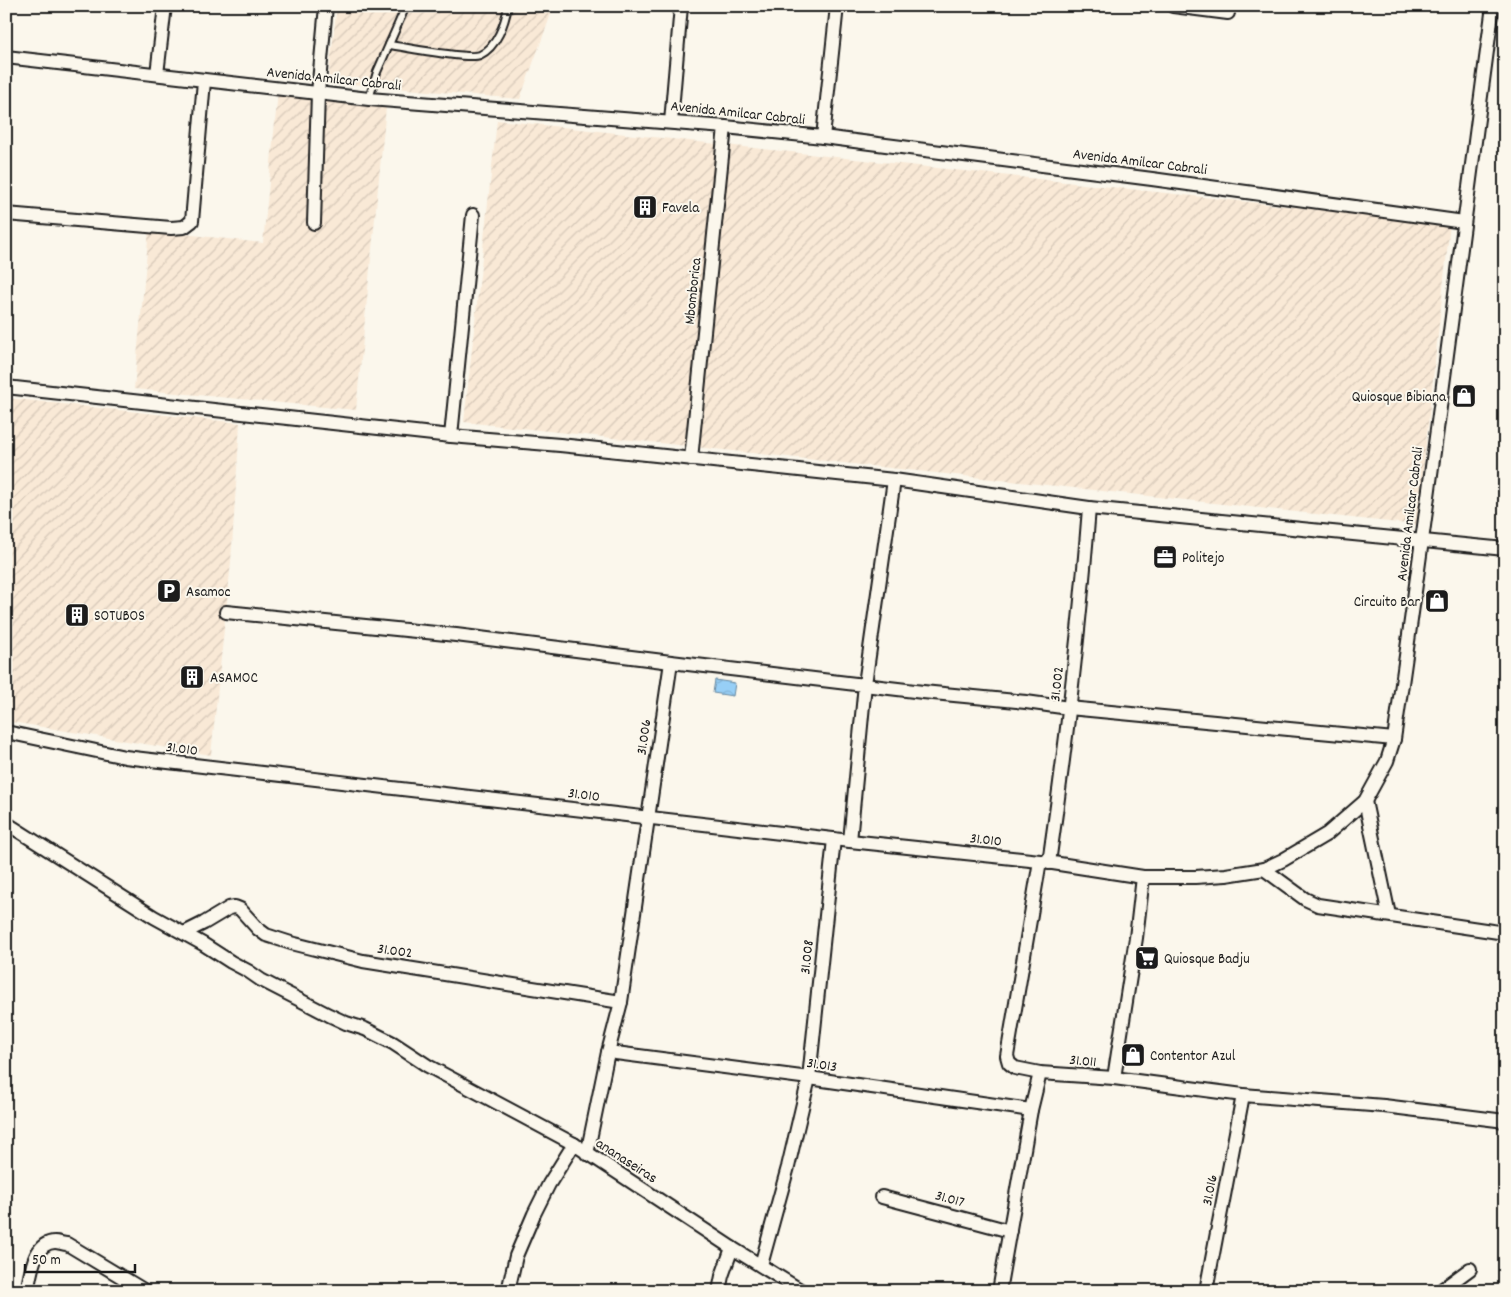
<svg xmlns="http://www.w3.org/2000/svg" width="1511" height="1297" font-family="Dekko,sans-serif">
<style>
.industrial{fill:url(#industrial-furrows)}
.water{fill:url(#water-waves);stroke:#66879f}
.lines{fill:none;stroke-linecap:round;stroke-linejoin:round}
.lane-casing{stroke:#1c1c1c;stroke-width:10}
.street-casing{stroke:#1c1c1c;stroke-width:16}
.lane{stroke:#fbf7ec;stroke-width:6}
.street{stroke:#fbf7ec;stroke-width:12}
.labels{text-anchor:middle;stroke-width:4;stroke-linejoin:round;paint-order:stroke}
.street-label{font-size:15px;fill:#1c1c1c;stroke:#fbf7ec}
.poi-label{font-size:15px;fill:#1c1c1c;stroke:#fbf7ec;text-anchor:start}
</style>
<defs>
<pattern id="industrial-furrows" width="10" height="10" patternUnits="userSpaceOnUse" patternTransform="scale(1.25)"><rect width="10" height="10" fill="#f9e9d6"/><path d="M-1 1l2-2M0 10L10 0M9 11l2-2" fill="none" stroke="#d5c7b7"/></pattern>
<pattern id="water-waves" width="16" height="10" patternUnits="userSpaceOnUse" patternTransform="scale(1.25)"><rect width="16" height="10" fill="#97cff6"/><path d="M0 5q4-4 8 0t8 0" fill="none" stroke="#82b1d2"/></pattern>
</defs>
<rect width="100%" height="100%" fill="#fbf7ec"/>
<filter id="ink" filterUnits="userSpaceOnUse"><feTurbulence type="fractalNoise" baseFrequency=".02" numOctaves="2"/><feDisplacementMap in="SourceGraphic" scale="10" xChannelSelector="R" yChannelSelector="G"/><feConvolveMatrix kernelMatrix="1 2 1 2 8 2 1 2 1" color-interpolation-filters="sRGB"/></filter>
<g filter="url(#ink)">
<!-- industrial -->
<g class="industrial">
<path d="M 337,6 L 554,6 L 520,99 L 328,82 Z"/>
<path d="M 278,92 L 386,107 L 356,410 L 134,389 L 149,230 L 263,243 Z"/>
<path d="M 497,120 L 1450,224 L 1417,525 L 464,422 Z"/>
<path d="M 6,398 L 240,423 L 231,562 L 211,755 L 6,721 Z"/>
</g>
<!-- water -->
<path class="water" d="M 715,680 L 735,683 L 733,696 L 713,693 Z"/>
<g class="lines">
<defs>
<g id="lane">
<path d="M 389,45 C 405,47 469,60 480,55 C 497,47 505,23 508,6"/>
<path d="M 369,99 L 377,72 L 406,6"/>
</g>
<g id="street">
<path d="M 1173,6 L 1228,13"/>
<path d="M 6,57 L 369,99 L 725,127 L 823,137 L 1152,179 L 1464,222"/>
<path d="M 157,74 L 165,6"/>
<path d="M 671,122 L 681,6"/>
<path d="M 823,137 L 837,6"/>
<path d="M 6,214 L 171,228 L 184,227 L 192,221 L 204,81"/>
<path d="M 314,223 L 318,93 L 326,6"/>
<path d="M 6,387 L 451,436 L 560,445 L 894,480 L 1089,508 L 1505,549"/>
<path d="M 451,436 L 473,215"/>
<path d="M 691,459 L 725,127"/>
<path d="M 226,612 L 456,635 L 671,662 L 923,692 L 1026,702 L 1069,708 L 1394,739"/>
<path d="M 6,732 L 125,757 L 850,841 L 1040,861 L 1143,877 L 1195,877 L 1226,875 L 1264,869 L 1283,860 L 1327,834 L 1365,801 L 1387,761 L 1394,739 C 1430,495 1460,251 1493,6"/>
<path d="M 1365,801 L 1389,915"/>
<path d="M 6,823 L 154,917 L 203,944 L 231,962 L 248,971 L 261,980 L 329,1015 L 346,1023 L 365,1029 L 393,1043 L 428,1066 L 574,1144 L 732,1248 L 802,1291"/>
<path d="M 850,841 L 865,684 L 894,480"/>
<path d="M 1040,861 L 1007,1056 L 1009,1063 L 1015,1068 L 1040,1073 L 1114,1078 L 1243,1095 L 1384,1106 L 1505,1121"/>
<path d="M 1049,863 C 1066,745 1080,626 1089,508"/>
<path d="M 1264,869 L 1305,899 L 1318,905 L 1505,933"/>
<path d="M 184,933 L 204,923 L 229,908 L 235,907 L 240,909 L 258,929 L 266,935 L 291,943 L 363,961 L 621,1002"/>
<path d="M 608,1052 L 809,1078 L 1031,1110"/>
<path d="M 1114,1078 L 1136,938 L 1143,877"/>
<path d="M 587,1154 L 608,1052 L 621,1002 L 671,662"/>
<path d="M 882,1197 L 1010,1231"/>
<path d="M 761,1265 L 788,1167 L 809,1078 L 834,839"/>
<path d="M 27,1291 C 31,1275 33,1242 55,1242 C 59,1242 63,1244 67,1244 L 145,1291"/>
<path d="M 508,1291 L 516,1256 L 534,1214 L 549,1184 L 574,1144"/>
<path d="M 719,1291 L 722,1276 L 732,1248"/>
<path d="M 999,1291 L 1031,1110 L 1040,1073"/>
<path d="M 1206,1291 L 1243,1095"/>
<path d="M 1440,1291 L 1470,1269"/>
</g>
</defs>
<!-- lane casing -->
<use href="#lane" class="lane-casing"/>
<!-- street casing -->
<use href="#street" class="street-casing"/>
<!-- lane -->
<use href="#lane" class="lane"/>
<!-- street -->
<use href="#street" class="street"/>
</g>
</g>
<!-- icons -->
<defs>
<symbol id="building-square" viewBox="-11 -11 22 22"><rect x="-9" y="-9" width="18" height="18" rx="4" fill="#1c1c1c" stroke="#fbf7ec"/><path d="M-4-6H4V6H1V3H-1V6H-4ZM-2.5-4.3h1.7v1.8h-1.7ZM.8-4.3h1.7v1.8H.8ZM-2.5-1h1.7V.8h-1.7ZM.8-1h1.7V.8H.8Z" fill="#fff"/></symbol>
<symbol id="shop-square" viewBox="-11 -11 22 22"><rect x="-9" y="-9" width="18" height="18" rx="4" fill="#1c1c1c" stroke="#fbf7ec"/><path d="M-5-2.5h2.3a2.7 3.5 0 0 1 5.4 0H5L5.5 6h-11ZM-1.5-2.5h3a1.5 2.3 0 0 0-3 0Z" fill="#fff"/></symbol>
<symbol id="office-square" viewBox="-11 -11 22 22"><rect x="-9" y="-9" width="18" height="18" rx="4" fill="#1c1c1c" stroke="#fbf7ec"/><path d="M-6-3h4V-5.5h4V-3h4V5H-6ZM-1-4.5V-3h2v-1.5ZM-6 0V1H6V0Z" fill="#fff"/></symbol>
<symbol id="parking-square" viewBox="-11 -11 22 22"><rect x="-9" y="-9" width="18" height="18" rx="4" fill="#1c1c1c" stroke="#fbf7ec"/><path d="M-3.5-5.5H1a3.5 3.5 0 0 1 0 7H-1V5.5H-3.5ZM-1-3.4V-.6H.8a1.4 1.4 0 0 0 0-2.8Z" fill="#fff"/></symbol>
<symbol id="supermarket-square" viewBox="-11 -11 22 22"><rect x="-9" y="-9" width="18" height="18" rx="4" fill="#1c1c1c" stroke="#fbf7ec"/><path d="M-6-5.5h2.5l.6 2H6L4.5 2H-2.5L-4.4-4H-6ZM-1.5 3.2a1.3 1.3 0 1 0 .1 0ZM3 3.2a1.3 1.3 0 1 0 .1 0Z" fill="#fff"/></symbol>
</defs>
<g fill-rule="evenodd">
<use href="#building-square" x="631" y="193" width="28" height="28"/>
<use href="#shop-square" x="1450" y="382" width="28" height="28"/>
<use href="#office-square" x="1151" y="543" width="28" height="28"/>
<use href="#parking-square" x="155" y="577" width="28" height="28"/>
<use href="#shop-square" x="1423" y="587" width="28" height="28"/>
<use href="#building-square" x="63" y="601" width="28" height="28"/>
<use href="#building-square" x="178" y="663" width="28" height="28"/>
<use href="#supermarket-square" x="1133" y="944" width="28" height="28"/>
<use href="#shop-square" x="1119" y="1041" width="28" height="28"/>
</g>
<g class="labels">
<!-- street labels -->
<g class="street-label">
<text transform="translate(334 78) rotate(6)" y="5">Avenida Amilcar Cabrali</text>
<text transform="translate(738 112) rotate(6)" y="5">Avenida Amilcar Cabrali</text>
<text transform="translate(1140 161) rotate(7)" y="5">Avenida Amilcar Cabrali</text>
<text transform="translate(692 291) rotate(-84)" y="5">Mbomborica</text>
<text transform="translate(1409 514) rotate(-83)" y="5">Avenida Amilcar Cabrali</text>
<text transform="translate(1056 684) rotate(-84)" y="5">31.002</text>
<text transform="translate(643 737) rotate(-82)" y="5">31.006</text>
<text transform="translate(182 748) rotate(7)" y="5">31.010</text>
<text transform="translate(584 794) rotate(7)" y="5">31.010</text>
<text transform="translate(986 839) rotate(6)" y="5">31.010</text>
<text transform="translate(395 950) rotate(8)" y="5">31.002</text>
<text transform="translate(806 957) rotate(-84)" y="5">31.008</text>
<text transform="translate(1083 1060) rotate(5)" y="5">31.011</text>
<text transform="translate(822 1064) rotate(8)" y="5">31.013</text>
<text transform="translate(627 1160) rotate(33)" y="5">ananaseiras</text>
<text transform="translate(1209 1190) rotate(-79)" y="5">31.016</text>
<text transform="translate(950 1198) rotate(15)" y="5">31.017</text>
</g>
<!-- poi labels -->
<g class="poi-label">
<text x="662" y="212">Favela</text>
<text x="1446" y="401" text-anchor="end">Quiosque Bibiana</text>
<text x="1182" y="562">Politejo</text>
<text x="186" y="596">Asamoc</text>
<text x="1420" y="606" text-anchor="end">Circuito Bar</text>
<text x="94" y="620">SOTUBOS</text>
<text x="210" y="682">ASAMOC</text>
<text x="1164" y="963">Quiosque Badju</text>
<text x="1150" y="1060">Contentor Azul</text>
</g>
</g>
<!-- margin -->
<rect width="1511" height="1297" fill="none" stroke="#fbf7ec" stroke-width="25"/>
<rect x="12" y="12" width="1486" height="1272" fill="none" stroke="#1c1c1c" stroke-width="2" filter="url(#ink)"/>
<!-- scale -->
<path d="M25 1264v8h110v-8" fill="none" stroke="#1c1c1c" stroke-width="2.5"/>
<text x="32" y="1264" font-size="15" fill="#1c1c1c" stroke="#fbf7ec" stroke-width="4" paint-order="stroke">50 m</text>
</svg>
